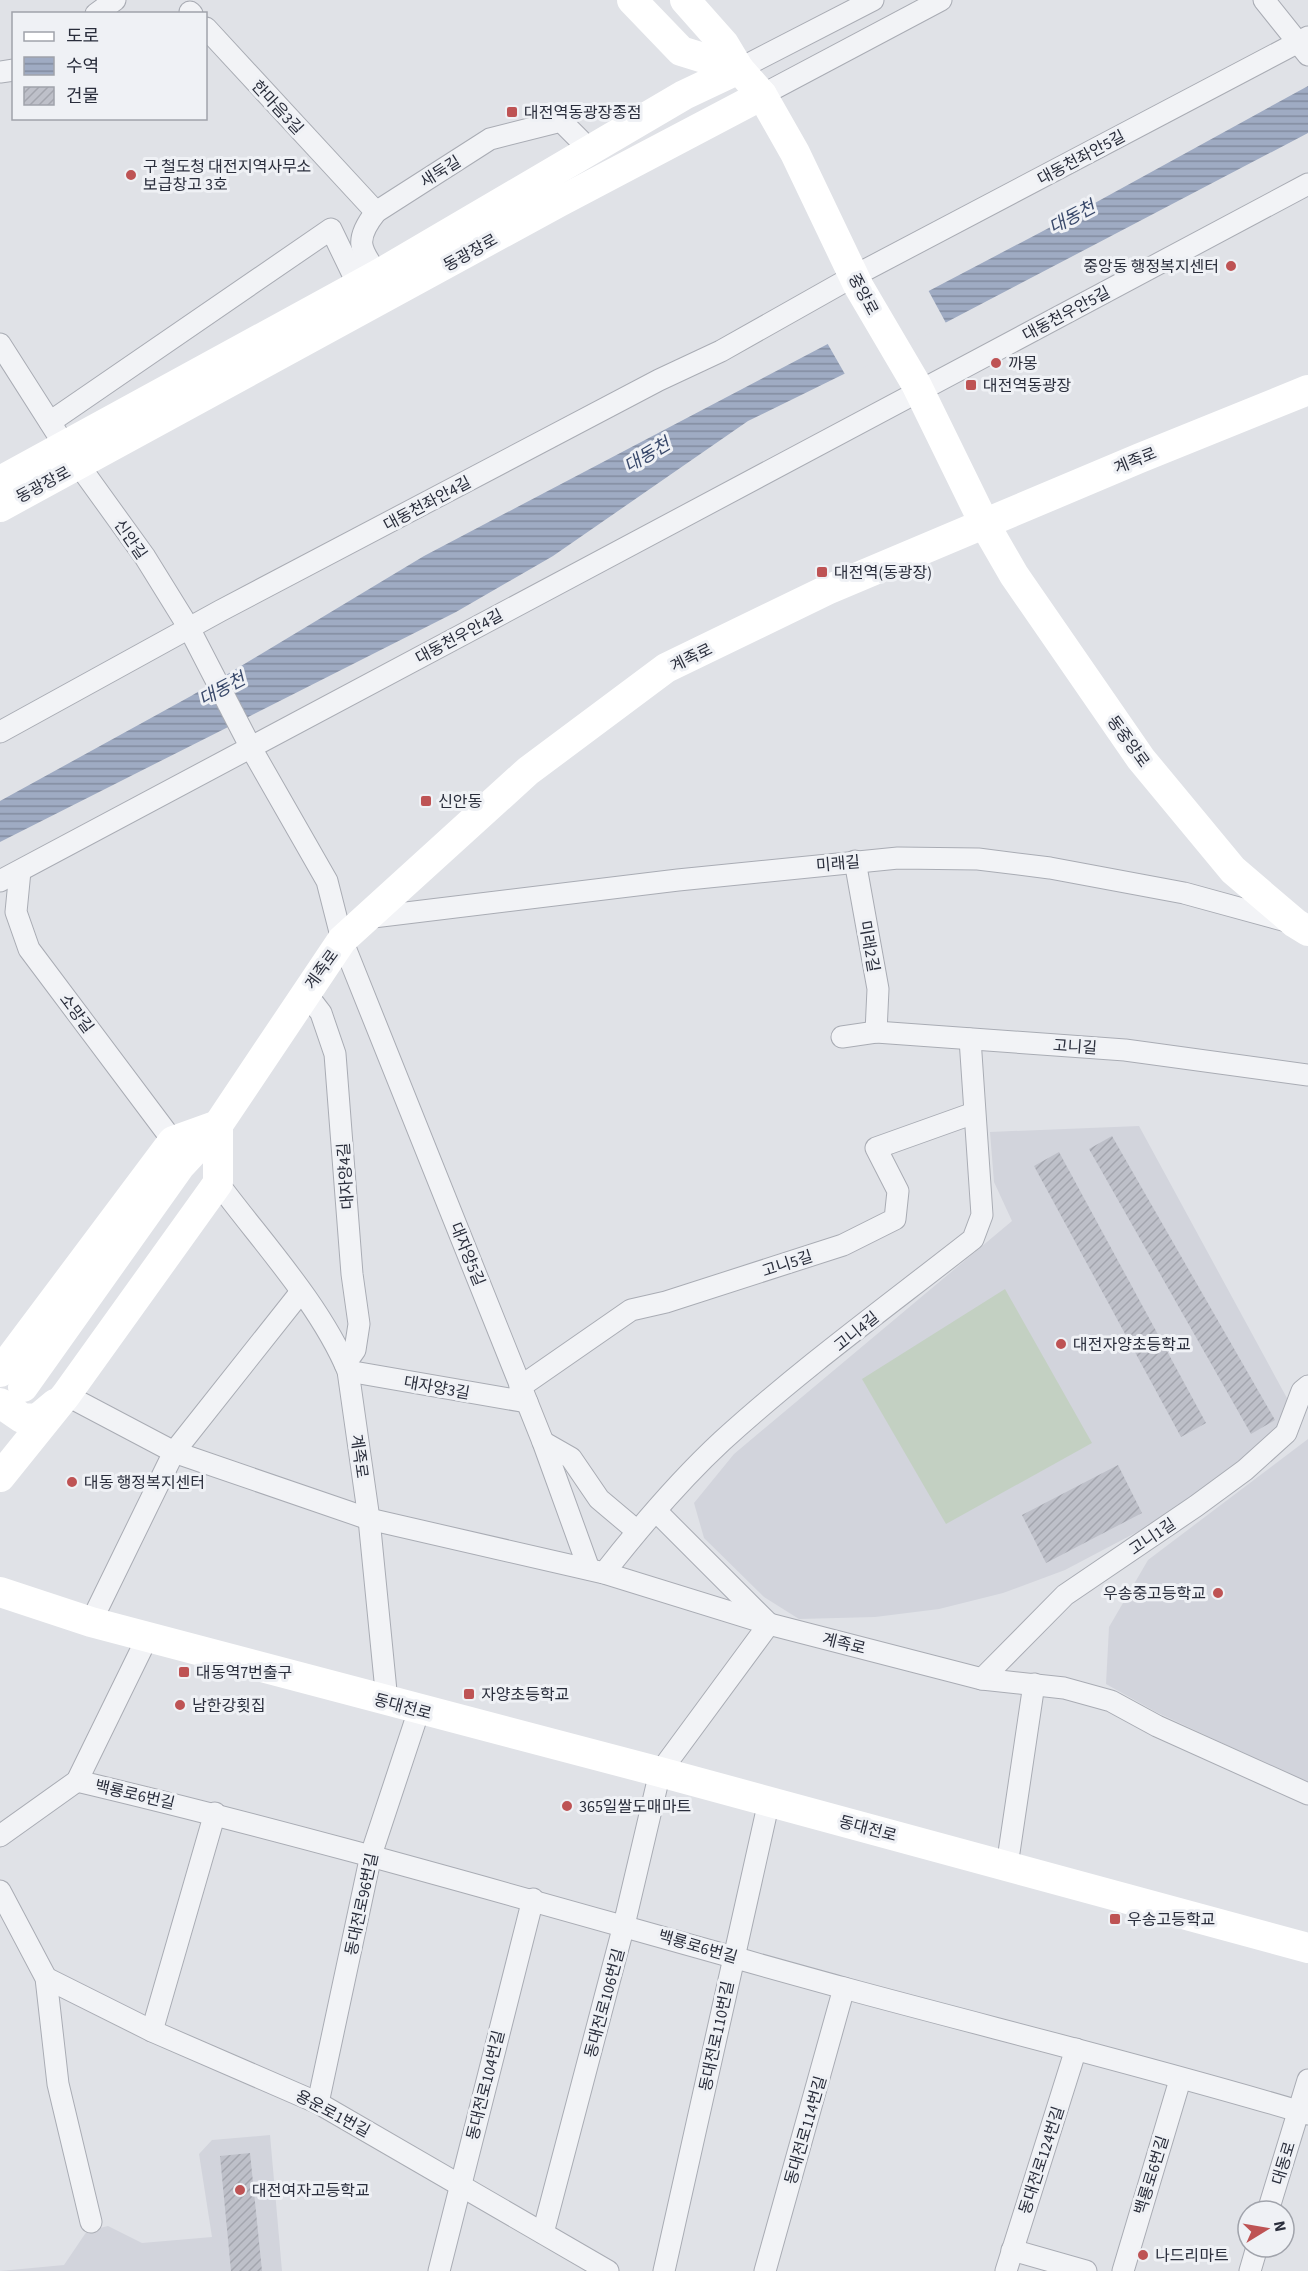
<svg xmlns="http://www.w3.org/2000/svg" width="1308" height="2271" font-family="'Source Sans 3','Noto Sans KR',sans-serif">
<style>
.built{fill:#d2d4dc}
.pitch{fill:#c3d0c2}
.water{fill:url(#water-rules)}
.pier{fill:#e0e2e7}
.building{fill:url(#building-hatch)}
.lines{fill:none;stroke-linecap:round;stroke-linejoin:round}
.street-casing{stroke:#a9acb4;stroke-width:23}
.street{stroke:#f2f3f6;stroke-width:21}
.secondary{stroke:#fff;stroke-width:30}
.poi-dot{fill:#be5354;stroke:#eff1f5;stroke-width:2}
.labels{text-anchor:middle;stroke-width:6;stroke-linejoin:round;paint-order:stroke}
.street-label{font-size:16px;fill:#2a2e3c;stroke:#eff1f5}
.poi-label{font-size:16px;fill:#2a2e3c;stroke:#eff1f5;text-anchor:start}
.water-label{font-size:18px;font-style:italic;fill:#39496b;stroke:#eff1f5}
</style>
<defs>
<pattern id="water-rules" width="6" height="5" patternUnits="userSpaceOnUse" patternTransform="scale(1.5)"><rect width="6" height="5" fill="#9fabc3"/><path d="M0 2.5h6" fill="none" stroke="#828ca0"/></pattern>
<pattern id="building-hatch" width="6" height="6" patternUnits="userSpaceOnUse" patternTransform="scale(1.5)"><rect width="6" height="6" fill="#bec0c9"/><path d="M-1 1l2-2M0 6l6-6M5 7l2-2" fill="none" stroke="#a3a5ae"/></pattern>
</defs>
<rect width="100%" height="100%" fill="#e0e2e7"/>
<!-- built -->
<g class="built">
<path d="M 1139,1126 L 1288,1400 L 1279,1431 L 1192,1503 L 1065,1570 L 1003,1593 L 939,1609 L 875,1617 L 799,1619 L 764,1597 L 704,1538 L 694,1503 L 734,1454 L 1012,1221 L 994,1182 L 990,1132 Z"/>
<path d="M 1308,1439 L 1308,1783 L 1156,1712 L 1106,1684 L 1109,1627 L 1148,1560 Z"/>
<path d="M 270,2135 L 282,2271 L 0,2271 L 64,2265 L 87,2231 L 108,2226 L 142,2243 L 212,2237 L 199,2154 L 212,2140 Z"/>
</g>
<!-- pitch -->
<path class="pitch" d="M 1005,1289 L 1092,1443 L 946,1524 L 862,1379 Z"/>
<!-- water -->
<path class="water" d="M 1308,86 L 1308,133 L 901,346 L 748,421 L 553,556 L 456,612 L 0,842 L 0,801 L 191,696 L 424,556 L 1062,221 Z"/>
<!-- pier -->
<path class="pier" d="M 927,288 L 947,325 L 846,376 L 826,341 Z"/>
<!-- building -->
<g class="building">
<path d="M 1112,1136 L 1275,1420 L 1251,1434 L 1089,1149 Z"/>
<path d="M 1059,1152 L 1206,1423 L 1181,1437 L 1034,1166 Z"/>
<path d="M 1118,1465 L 1142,1513 L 1046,1563 L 1022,1515 Z"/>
<path d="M 250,2153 L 262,2271 L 231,2271 L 220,2156 Z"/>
</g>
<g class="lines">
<defs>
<g id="street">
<path d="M 1264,0 L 1308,55"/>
<path d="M 190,12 L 192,14"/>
<path d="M 96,14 L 115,0"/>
<path d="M 206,28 L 376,212"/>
<path d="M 739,69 L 873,0"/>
<path d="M 0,72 L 14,70"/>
<path d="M 762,95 L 941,0"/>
<path d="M 385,285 C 365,253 349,246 376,212 L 490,139 L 561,121 L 591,151"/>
<path d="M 0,344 L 65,446 L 145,557 L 189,628 L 251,748 L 327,881 L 342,940 L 543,1442 L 589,1569"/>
<path d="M 50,422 L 331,229 L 358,285"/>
<path d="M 0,732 L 220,611 L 659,380 L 721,351 L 854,276 L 1308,37"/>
<path d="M 855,861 L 878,989 L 876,1032"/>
<path d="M 20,871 L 16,912 L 29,949 L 173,1141"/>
<path d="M 0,881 L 1308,184"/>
<path d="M 365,918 L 678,880 L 898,858 L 978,859 L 1050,868 L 1184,893 L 1290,922"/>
<path d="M 305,992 L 321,1013 L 335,1054 L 352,1274 L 359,1324 L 355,1350 L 345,1364"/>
<path d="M 842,1037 L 876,1032 L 1125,1050 L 1308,1075"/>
<path d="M 218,1183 C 261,1241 320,1304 348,1371 L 369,1519 L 387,1701"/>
<path d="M 348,1371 L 527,1402"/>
<path d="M 520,1387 L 631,1310 L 666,1302 L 843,1245 L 895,1219 L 898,1191 L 876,1148 L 974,1113"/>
<path d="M 66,1395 L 174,1452 L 369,1519 L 604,1573 L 769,1624 L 982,1679 L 1064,1688 L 1111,1701 L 1157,1726 L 1308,1794"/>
<path d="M 543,1442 L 571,1458 L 599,1499 L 637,1531"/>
<path d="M 604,1573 C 640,1527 679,1481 722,1441 C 801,1369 889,1305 973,1239 L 982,1215 L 970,1039"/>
<path d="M 91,1622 L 174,1452 L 300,1293"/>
<path d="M 982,1679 L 1065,1595 L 1196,1506 L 1245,1470 L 1286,1433 L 1302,1391 L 1308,1386"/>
<path d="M 77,1781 C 335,1842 589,1918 844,1988 C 999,2030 1155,2068 1308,2114"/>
<path d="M 0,1836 L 77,1781 L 148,1636"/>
<path d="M 1007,1866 L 1034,1684"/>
<path d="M 0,1891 L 46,1978 L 58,2084 L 91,2222"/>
<path d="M 46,1978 L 152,2031 L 318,2103 L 608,2271"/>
<path d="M 152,2031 L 215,1813"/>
<path d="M 318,2103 L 371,1855 L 419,1710"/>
<path d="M 1268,2211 L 1308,2080"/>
<path d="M 543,2233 L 624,1925 L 660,1772 L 769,1624 L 656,1511"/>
<path d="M 1012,2250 L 1086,2271"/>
<path d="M 439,2271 L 533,1899"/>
<path d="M 664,2271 L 769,1801"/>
<path d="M 765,2271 L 844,1988"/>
<path d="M 1006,2271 L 1076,2049"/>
<path d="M 1123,2271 L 1180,2080"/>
<path d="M 1250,2271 L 1257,2247"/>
</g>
</defs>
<!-- street casing -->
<use href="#street" class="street-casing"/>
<!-- street -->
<use href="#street" class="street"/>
<!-- secondary -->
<g class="secondary">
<path d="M 632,0 L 681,51 L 739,69"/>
<path d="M 685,0 L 724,44 L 739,69 L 762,95 L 795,153 L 859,287 L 916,384 L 984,523 L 1014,575 L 1141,759 L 1233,870 L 1295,923 L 1308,931"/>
<path d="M 0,481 L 379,274 L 684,95 L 739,69"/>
<path d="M 0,507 L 559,202 L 762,95"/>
<path d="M 0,1372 L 173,1141 L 212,1127"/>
<path d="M 23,1387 L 180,1166 L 218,1125 L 342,940 L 528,771 L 666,668 L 827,590 L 1140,458 L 1308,390"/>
<path d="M 0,1403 L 22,1418 L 37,1419 L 55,1404"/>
<path d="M 0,1477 L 66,1395 L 218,1183 L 218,1125"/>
<path d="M 0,1592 L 91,1622 L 660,1772 L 1308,1948"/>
</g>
</g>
<!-- markers -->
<g class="poi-dot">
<rect x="506" y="106" width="12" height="12" rx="3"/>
<circle cx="131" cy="175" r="6"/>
<circle cx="1231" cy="266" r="6"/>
<circle cx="996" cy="363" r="6"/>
<rect x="965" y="379" width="12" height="12" rx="3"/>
<rect x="816" y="566" width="12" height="12" rx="3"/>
<rect x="420" y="795" width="12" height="12" rx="3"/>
<circle cx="1061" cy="1344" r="6"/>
<circle cx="72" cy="1482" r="6"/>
<circle cx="1218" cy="1593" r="6"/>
<rect x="178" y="1666" width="12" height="12" rx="3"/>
<rect x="463" y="1688" width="12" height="12" rx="3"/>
<circle cx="180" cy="1705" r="6"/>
<circle cx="567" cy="1806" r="6"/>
<rect x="1109" y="1913" width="12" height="12" rx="3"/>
<circle cx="240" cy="2190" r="6"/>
<circle cx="1143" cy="2255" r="6"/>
</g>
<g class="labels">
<!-- street labels -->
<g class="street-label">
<text transform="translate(278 107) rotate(47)" y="6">한마음3길</text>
<text transform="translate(1081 157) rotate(-28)" y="6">대동천좌안5길</text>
<text transform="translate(440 171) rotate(-32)" y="6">새둑길</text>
<text transform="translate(470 252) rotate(-29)" y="6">동광장로</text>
<text transform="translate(864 294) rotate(62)" y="6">중앙로</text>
<text transform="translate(1066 313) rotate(-28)" y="6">대동천우안5길</text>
<text transform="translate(1135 460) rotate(-22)" y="6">계족로</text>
<text transform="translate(43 484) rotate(-28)" y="6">동광장로</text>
<text transform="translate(427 503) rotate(-28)" y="6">대동천좌안4길</text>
<text transform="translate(131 539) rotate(55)" y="6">신안길</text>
<text transform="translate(459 636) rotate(-28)" y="6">대동천우안4길</text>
<text transform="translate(691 657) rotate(-26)" y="6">계족로</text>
<text transform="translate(1129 741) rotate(54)" y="6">동중앙로</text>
<text transform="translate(838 863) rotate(-5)" y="6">미래길</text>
<text transform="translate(870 946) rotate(80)" y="6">미래2길</text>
<text transform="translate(321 969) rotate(-54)" y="6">계족로</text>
<text transform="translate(77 1013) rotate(53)" y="6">소망길</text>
<text transform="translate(1075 1046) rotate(4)" y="6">고니길</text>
<text transform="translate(345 1176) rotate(-94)" y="6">대자양4길</text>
<text transform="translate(468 1254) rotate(68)" y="6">대자양5길</text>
<text transform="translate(787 1263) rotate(-18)" y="6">고니5길</text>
<text transform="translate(856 1331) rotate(-39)" y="6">고니4길</text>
<text transform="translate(437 1387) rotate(10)" y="6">대자양3길</text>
<text transform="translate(360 1456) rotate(82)" y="6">계족로</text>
<text transform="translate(1152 1536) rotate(-34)" y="6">고니1길</text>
<text transform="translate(844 1643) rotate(14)" y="6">계족로</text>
<text transform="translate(403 1706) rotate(15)" y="6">동대전로</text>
<text transform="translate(135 1794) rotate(13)" y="6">백룡로6번길</text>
<text transform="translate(868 1828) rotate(15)" y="6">동대전로</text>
<text transform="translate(361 1904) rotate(-78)" y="6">동대전로96번길</text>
<text transform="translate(698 1946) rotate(16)" y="6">백룡로6번길</text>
<text transform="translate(604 2003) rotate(-75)" y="6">동대전로106번길</text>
<text transform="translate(716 2036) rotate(-78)" y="6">동대전로110번길</text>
<text transform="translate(485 2085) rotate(-76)" y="6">동대전로104번길</text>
<text transform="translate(333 2113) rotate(28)" y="6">용운로1번길</text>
<text transform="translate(805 2130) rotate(-74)" y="6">동대전로114번길</text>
<text transform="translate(1041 2160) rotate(-72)" y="6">동대전로124번길</text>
<text transform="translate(1283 2163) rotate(-73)" y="6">대동로</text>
<text transform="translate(1151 2175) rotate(-73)" y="6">백룡로6번길</text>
</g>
<!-- poi labels -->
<g class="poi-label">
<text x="524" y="118">대전역동광장종점</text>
<text x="143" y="172">구 철도청 대전지역사무소<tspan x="143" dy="18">보급창고 3호</tspan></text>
<text x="1219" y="272" text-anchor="end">중앙동 행정복지센터</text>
<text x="1008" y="369">까몽</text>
<text x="983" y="391">대전역동광장</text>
<text x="834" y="578">대전역(동광장)</text>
<text x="438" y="807">신안동</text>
<text x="1073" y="1350">대전자양초등학교</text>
<text x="84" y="1488">대동 행정복지센터</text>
<text x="1206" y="1599" text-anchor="end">우송중고등학교</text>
<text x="196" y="1678">대동역7번출구</text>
<text x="481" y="1700">자양초등학교</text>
<text x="192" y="1711">남한강횟집</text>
<text x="579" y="1812">365일쌀도매마트</text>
<text x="1127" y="1925">우송고등학교</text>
<text x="252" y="2196">대전여자고등학교</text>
<text x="1155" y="2261">나드리마트</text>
</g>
<!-- water labels -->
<g class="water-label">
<text transform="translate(1072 217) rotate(-28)" y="6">대동천</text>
<text transform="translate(647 455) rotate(-31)" y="6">대동천</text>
<text transform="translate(222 689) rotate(-28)" y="6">대동천</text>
</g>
</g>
<!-- legend -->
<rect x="12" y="12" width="195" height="108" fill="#eff1f5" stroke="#a0a3ab" stroke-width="1.5"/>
<rect x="24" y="32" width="30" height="9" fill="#ffffff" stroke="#a0a3ab" stroke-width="1.5"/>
<text x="66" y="42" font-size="18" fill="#2a2e3c">도로</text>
<rect x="24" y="57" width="30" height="18" fill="url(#water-rules)" stroke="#a0a3ab" stroke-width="1.5"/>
<text x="66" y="72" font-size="18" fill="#2a2e3c">수역</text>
<rect x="24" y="87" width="30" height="18" fill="url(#building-hatch)" stroke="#a0a3ab" stroke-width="1.5"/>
<text x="66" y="102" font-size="18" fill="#2a2e3c">건물</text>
<!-- north arrow -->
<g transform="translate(1266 2229) rotate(79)"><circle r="28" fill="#eff1f5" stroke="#a0a3ab" stroke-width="1.5"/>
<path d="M0-4.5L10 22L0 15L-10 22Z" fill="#be5354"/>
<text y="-9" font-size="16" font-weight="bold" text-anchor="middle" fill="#2a2e3c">N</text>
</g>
</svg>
